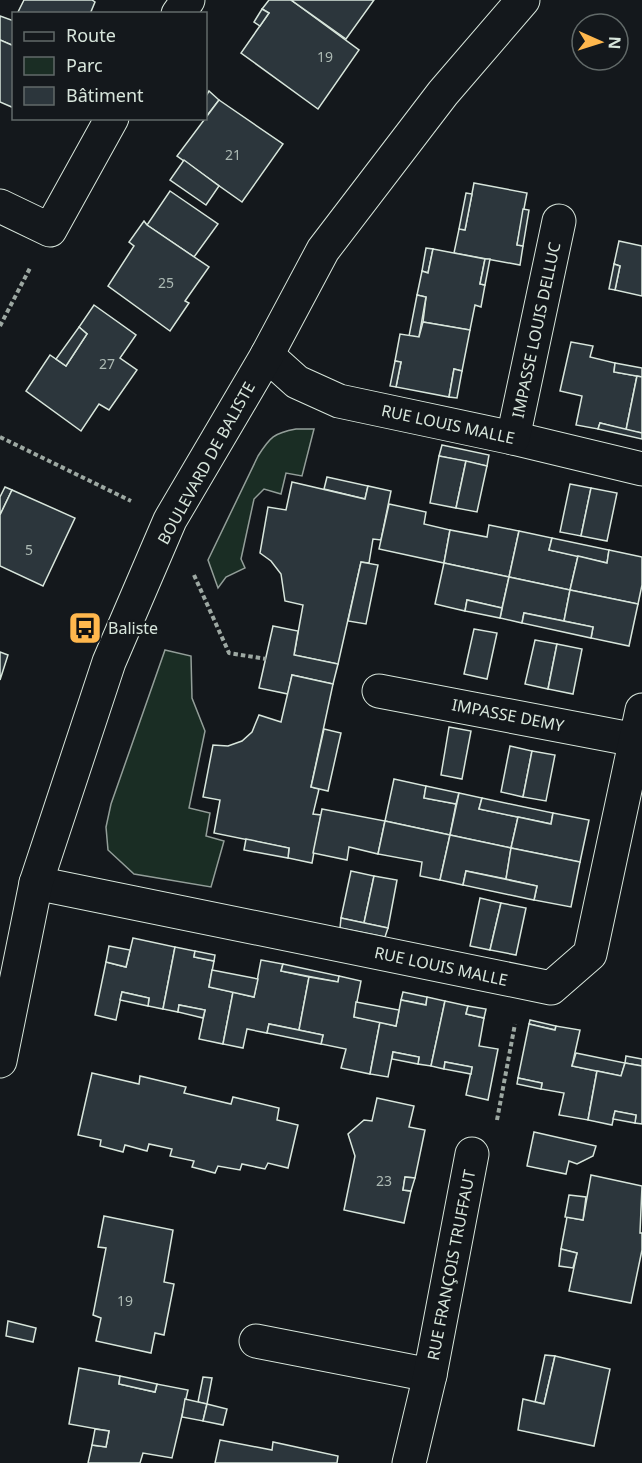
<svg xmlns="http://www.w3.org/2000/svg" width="642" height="1463" font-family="'Noto Sans',sans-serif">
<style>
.green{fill:#1a2d24;stroke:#939e99;stroke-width:1.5}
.building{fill:#2c363c;stroke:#d8e6dc;stroke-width:1.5}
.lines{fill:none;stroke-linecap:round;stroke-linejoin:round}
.street-casing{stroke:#d8e6dc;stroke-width:35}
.secondary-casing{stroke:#d8e6dc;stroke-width:35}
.path{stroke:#9da8a2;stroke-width:4;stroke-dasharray:4.5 3;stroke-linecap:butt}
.street{stroke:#14181c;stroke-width:33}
.secondary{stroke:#14181c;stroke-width:33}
.labels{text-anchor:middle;stroke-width:4.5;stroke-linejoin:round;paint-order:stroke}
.number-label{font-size:14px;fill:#adbab4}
.street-label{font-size:16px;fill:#d8e6dc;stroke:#14181c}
.poi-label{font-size:16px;fill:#d8e6dc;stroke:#14181c;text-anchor:start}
</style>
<rect width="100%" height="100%" fill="#14181c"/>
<!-- green -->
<g class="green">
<path d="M 296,429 L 314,429 L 302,476 L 286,473 L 281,494 L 264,489 L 254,499 L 241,559 L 245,568 L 226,577 L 218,588 L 208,560 L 258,456 C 270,437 274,433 296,429 Z"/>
<path d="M 165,650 L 191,656 L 192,698 L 205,731 L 189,808 L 210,813 L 206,836 L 224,841 L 211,887 L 134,874 L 108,850 L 106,827 L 111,804 Z"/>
</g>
<!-- building -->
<g class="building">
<path d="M 24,0 L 92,0 L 95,2 L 90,14 L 17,14 Z"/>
<path d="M 269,0 L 291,0 L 359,50 L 318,109 L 241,53 L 269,13 L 262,9 Z"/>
<path d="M 291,0 L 374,0 L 346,39 Z"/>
<path d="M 262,9 L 269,13 L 260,26 L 254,22 Z"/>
<path d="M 0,16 L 14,21 L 14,46 L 0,40 Z"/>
<path d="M 0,40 L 14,46 L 14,108 L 0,102 Z"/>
<path d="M 209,91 L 219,100 L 206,117 L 206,96 Z"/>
<path d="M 219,100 L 283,144 L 242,202 L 177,156 Z"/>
<path d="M 184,160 L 219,186 L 206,205 L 170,180 Z"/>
<path d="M 474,183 L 527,193 L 517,245 L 523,246 L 520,265 L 454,253 L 459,229 L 465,230 Z"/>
<path d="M 170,191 L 218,224 L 194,257 L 147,225 Z"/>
<path d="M 466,193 L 472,194 L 465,230 L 459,229 Z"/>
<path d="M 523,209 L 529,210 L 523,246 L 517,245 Z"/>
<path d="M 144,221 L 147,225 L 209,267 L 185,301 L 189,303 L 170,331 L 108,286 L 134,246 L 129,242 Z"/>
<path d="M 619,241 L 642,246 L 642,296 L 615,290 L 620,266 L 614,264 Z"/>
<path d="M 426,248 L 433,249 L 428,273 L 422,271 Z"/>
<path d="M 433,249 L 485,259 L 480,284 L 485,285 L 481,307 L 475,305 L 470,330 L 423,322 L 426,297 L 417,295 L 422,271 L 428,273 Z"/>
<path d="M 485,259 L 490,259 L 485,285 L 480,284 Z"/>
<path d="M 614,264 L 620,266 L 615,290 L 609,289 Z"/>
<path d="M 417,295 L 426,297 L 419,337 L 409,336 Z"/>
<path d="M 94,305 L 136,335 L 120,358 L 137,370 L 109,410 L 99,404 L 81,431 L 26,391 L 50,355 L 66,366 L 87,334 L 79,327 Z"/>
<path d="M 423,322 L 470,330 L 462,371 L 454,369 L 449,397 L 396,387 L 401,362 L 395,361 L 400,334 L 419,337 Z"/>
<path d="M 79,327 L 87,334 L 66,366 L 56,359 Z"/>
<path d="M 571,342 L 593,346 L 590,357 L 615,363 L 614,372 L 637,376 L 626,430 L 600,423 L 598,429 L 576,425 L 582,396 L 560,391 Z"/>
<path d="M 395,361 L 401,362 L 396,387 L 390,386 Z"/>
<path d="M 615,363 L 642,368 L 642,377 L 614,372 Z"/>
<path d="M 454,369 L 462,371 L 457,398 L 449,397 Z"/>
<path d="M 637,376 L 642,377 L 642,433 L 626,430 Z"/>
<path d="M 600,423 L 642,433 L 642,439 L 598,429 Z"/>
<path d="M 442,445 L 489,455 L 487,466 L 439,456 Z"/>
<path d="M 439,456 L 466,461 L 456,508 L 430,503 Z"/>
<path d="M 466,461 L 487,466 L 477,512 L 456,508 Z"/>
<path d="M 327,477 L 368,486 L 365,499 L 324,489 Z"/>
<path d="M 292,482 L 365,499 L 368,486 L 391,491 L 381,540 L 373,539 L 369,563 L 361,562 L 338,664 L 294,655 L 303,605 L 285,601 L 281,574 L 271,561 L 260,553 L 268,507 L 286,510 Z"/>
<path d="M 570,484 L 591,488 L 581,536 L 560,532 Z"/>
<path d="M 5,487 L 12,490 L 0,515 L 0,497 Z"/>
<path d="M 591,488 L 617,493 L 607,541 L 581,536 Z"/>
<path d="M 12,490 L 75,518 L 43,586 L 0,566 L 0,515 Z"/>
<path d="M 389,504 L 426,512 L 424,524 L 450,530 L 444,563 L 379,549 Z"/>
<path d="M 489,525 L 519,531 L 509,577 L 444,563 L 450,530 L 487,537 Z"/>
<path d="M 519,531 L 552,538 L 549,550 L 578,556 L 570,590 L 509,577 Z"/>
<path d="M 552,538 L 609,550 L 607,563 L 549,550 Z"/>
<path d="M 609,550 L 642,557 L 642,585 L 638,604 L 570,590 L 578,556 L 607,563 Z"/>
<path d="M 361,562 L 378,565 L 366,624 L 348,621 Z"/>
<path d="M 444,563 L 509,577 L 502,608 L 467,600 L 465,611 L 435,604 Z"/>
<path d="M 509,577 L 570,590 L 564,621 L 524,613 L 522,623 L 500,618 Z"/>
<path d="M 570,590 L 638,604 L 629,646 L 591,638 L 593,627 L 564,621 Z"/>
<path d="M 467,600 L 502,608 L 500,618 L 465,611 Z"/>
<path d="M 524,613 L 593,627 L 591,638 L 522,623 Z"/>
<path d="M 273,626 L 298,631 L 294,655 L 338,664 L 333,684 L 292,675 L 288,694 L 259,688 Z"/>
<path d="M 474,629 L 497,633 L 487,679 L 464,674 Z"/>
<path d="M 535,640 L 557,644 L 548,689 L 525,684 Z"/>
<path d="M 557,644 L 582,649 L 573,694 L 548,689 Z"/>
<path d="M 0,652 L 8,655 L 0,680 Z"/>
<path d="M 292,675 L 333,684 L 311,787 L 319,789 L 313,814 L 321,815 L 312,863 L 288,858 L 289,848 L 214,833 L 220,800 L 203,797 L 213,745 L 228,746 L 242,741 L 252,732 L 259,715 L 281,722 Z"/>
<path d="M 449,727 L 471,731 L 462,779 L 441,775 Z"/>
<path d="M 324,729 L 341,733 L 328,791 L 311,787 Z"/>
<path d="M 510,746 L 532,751 L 523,797 L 501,792 Z"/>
<path d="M 532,751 L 555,755 L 546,801 L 523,797 Z"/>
<path d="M 394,779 L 426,786 L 424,798 L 456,804 L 450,835 L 385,821 Z"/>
<path d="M 426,786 L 459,793 L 456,804 L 424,798 Z"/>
<path d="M 459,793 L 482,798 L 479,809 L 518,817 L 511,848 L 450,835 Z"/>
<path d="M 482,798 L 553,813 L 551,824 L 479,809 Z"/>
<path d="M 322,809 L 385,821 L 378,854 L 349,847 L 347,860 L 313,853 Z"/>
<path d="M 553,813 L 589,820 L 580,862 L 511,848 L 518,817 L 551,824 Z"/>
<path d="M 385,821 L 450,835 L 440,880 L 420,876 L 422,862 L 378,854 Z"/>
<path d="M 450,835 L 511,848 L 506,879 L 466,871 L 463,885 L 440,880 Z"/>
<path d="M 246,839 L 289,848 L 288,858 L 244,850 Z"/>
<path d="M 511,848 L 580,862 L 571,907 L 534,900 L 537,886 L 506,879 Z"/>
<path d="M 351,871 L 374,876 L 364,923 L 341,918 Z"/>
<path d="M 466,871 L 537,886 L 534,900 L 463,885 Z"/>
<path d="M 374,876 L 397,880 L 388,928 L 364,923 Z"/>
<path d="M 480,898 L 501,903 L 490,950 L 470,946 Z"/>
<path d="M 501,903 L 526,908 L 516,955 L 490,950 Z"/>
<path d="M 341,918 L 388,928 L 385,937 L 340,928 Z"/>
<path d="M 133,938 L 175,947 L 163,1009 L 148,1006 L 149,998 L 122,992 L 116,1020 L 95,1015 L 106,962 L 126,967 Z"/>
<path d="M 109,946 L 130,950 L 126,967 L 106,962 Z"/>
<path d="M 175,947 L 195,951 L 194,957 L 214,961 L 209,987 L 233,992 L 223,1044 L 199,1039 L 205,1010 L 179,1005 L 178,1012 L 163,1009 Z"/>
<path d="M 195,951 L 215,955 L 214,961 L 194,957 Z"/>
<path d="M 261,960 L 283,964 L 281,971 L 309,977 L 299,1030 L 269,1024 L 267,1033 L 247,1029 L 243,1048 L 223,1044 L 233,992 L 254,997 Z"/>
<path d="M 283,964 L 339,976 L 338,982 L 281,971 Z"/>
<path d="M 212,970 L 258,979 L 254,997 L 209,987 Z"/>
<path d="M 339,976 L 361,981 L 354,1017 L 380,1022 L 370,1074 L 341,1068 L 346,1049 L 321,1044 L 323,1035 L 299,1030 L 309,977 L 338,982 Z"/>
<path d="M 122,992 L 149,998 L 148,1006 L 120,1000 Z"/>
<path d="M 403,992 L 427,997 L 426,1005 L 401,1000 Z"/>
<path d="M 427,997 L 445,1001 L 431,1066 L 418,1064 L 419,1057 L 393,1052 L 388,1077 L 370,1074 L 380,1022 L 396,1026 L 401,1000 L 426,1005 Z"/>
<path d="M 445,1001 L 468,1006 L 466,1014 L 484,1018 L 479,1046 L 498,1049 L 488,1100 L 466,1095 L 472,1067 L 445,1062 L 444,1069 L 431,1066 Z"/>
<path d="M 356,1002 L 399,1010 L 396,1026 L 354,1017 Z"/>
<path d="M 179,1005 L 205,1010 L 203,1018 L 178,1012 Z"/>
<path d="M 468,1006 L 486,1009 L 484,1018 L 466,1014 Z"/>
<path d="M 530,1020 L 556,1026 L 555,1030 L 529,1024 Z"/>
<path d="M 269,1024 L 323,1035 L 321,1044 L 267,1033 Z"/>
<path d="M 529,1024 L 555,1030 L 556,1026 L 580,1030 L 572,1066 L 597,1071 L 588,1120 L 559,1115 L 564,1093 L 541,1089 L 542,1083 L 518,1078 Z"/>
<path d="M 393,1052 L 419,1057 L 418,1064 L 392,1059 Z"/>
<path d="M 576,1053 L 625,1063 L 621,1076 L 572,1066 Z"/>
<path d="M 626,1056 L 642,1059 L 642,1066 L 625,1063 Z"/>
<path d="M 445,1062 L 472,1067 L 471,1074 L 444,1069 Z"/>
<path d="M 625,1063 L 642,1066 L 642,1124 L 635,1123 L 636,1115 L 615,1111 L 612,1125 L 588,1120 L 597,1071 L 621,1076 Z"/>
<path d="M 92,1073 L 139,1084 L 140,1076 L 186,1087 L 184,1093 L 231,1104 L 233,1097 L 279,1108 L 277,1120 L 298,1125 L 288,1168 L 268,1163 L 265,1169 L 242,1164 L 240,1170 L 218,1166 L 215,1173 L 192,1167 L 194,1161 L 170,1156 L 172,1149 L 149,1144 L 147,1151 L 125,1145 L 123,1152 L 100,1146 L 101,1140 L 78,1135 Z"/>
<path d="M 518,1078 L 542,1083 L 541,1089 L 517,1084 Z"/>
<path d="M 377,1098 L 414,1106 L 409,1127 L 425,1130 L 415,1178 L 405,1177 L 403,1190 L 411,1191 L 404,1223 L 344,1210 L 355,1156 L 348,1134 L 364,1120 L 372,1121 Z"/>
<path d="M 615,1111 L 636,1115 L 635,1123 L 613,1119 Z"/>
<path d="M 534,1132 L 596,1146 L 593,1156 L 577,1164 L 569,1161 L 566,1174 L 527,1166 Z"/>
<path d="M 591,1175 L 642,1186 L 640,1233 L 642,1233 L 642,1250 L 631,1303 L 569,1291 L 577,1253 L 561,1249 L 567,1217 L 583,1220 Z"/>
<path d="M 405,1177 L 415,1178 L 411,1191 L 403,1190 Z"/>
<path d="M 569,1195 L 586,1197 L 583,1220 L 565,1217 Z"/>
<path d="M 104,1216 L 173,1230 L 164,1282 L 174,1284 L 164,1335 L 155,1333 L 151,1353 L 96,1341 L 101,1318 L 93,1315 L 106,1248 L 98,1247 Z"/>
<path d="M 561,1249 L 577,1253 L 573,1268 L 559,1266 Z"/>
<path d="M 8,1321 L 36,1328 L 33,1342 L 6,1336 Z"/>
<path d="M 545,1355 L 555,1356 L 544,1404 L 535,1402 Z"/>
<path d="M 555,1356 L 610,1369 L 594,1446 L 518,1430 L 523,1399 L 544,1404 Z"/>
<path d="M 79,1368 L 120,1376 L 119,1384 L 155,1392 L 157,1384 L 188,1390 L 172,1458 L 143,1453 L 140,1463 L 88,1463 L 92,1445 L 106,1447 L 109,1431 L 69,1424 Z"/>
<path d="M 120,1376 L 157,1384 L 155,1392 L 119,1384 Z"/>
<path d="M 203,1377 L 212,1378 L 207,1404 L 198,1402 Z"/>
<path d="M 185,1399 L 207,1404 L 203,1421 L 182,1417 Z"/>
<path d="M 207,1404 L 227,1409 L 223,1425 L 203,1421 Z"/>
<path d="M 95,1429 L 109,1431 L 106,1447 L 92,1445 Z"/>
<path d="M 220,1440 L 272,1450 L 273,1442 L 338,1456 L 337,1463 L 215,1463 Z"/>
</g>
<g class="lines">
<defs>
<g id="street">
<path d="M 178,14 L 188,0"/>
<path d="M 0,206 L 50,230 L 112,118"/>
<path d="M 267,355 L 297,382 L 339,401 L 513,438 L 642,469"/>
<path d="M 513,438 L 559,221"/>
<path d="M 379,691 L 636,740"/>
<path d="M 36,883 L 551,988 L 590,954 L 642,710"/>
<path d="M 256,1341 L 430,1375"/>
<path d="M 409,1463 L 430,1375 L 472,1154"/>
</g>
<path id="secondary" d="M 0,1061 L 36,883 L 109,662 L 170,520 L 267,355 L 323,250 L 443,93 L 523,0"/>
</defs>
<!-- street casing -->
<use href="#street" class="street-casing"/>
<!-- secondary casing -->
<use href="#secondary" class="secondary-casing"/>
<!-- path -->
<g class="path">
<path d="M 0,326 L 30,268"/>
<path d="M 0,437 L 131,501"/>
<path d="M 194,575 L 229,653 L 266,659"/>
<path d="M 497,1120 L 515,1024"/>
</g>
<!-- street -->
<use href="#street" class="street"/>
<!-- secondary -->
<use href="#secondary" class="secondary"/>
</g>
<!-- icons -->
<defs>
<symbol id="bus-square" viewBox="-11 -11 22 22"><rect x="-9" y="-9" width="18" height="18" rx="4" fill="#ffb74d" stroke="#14181c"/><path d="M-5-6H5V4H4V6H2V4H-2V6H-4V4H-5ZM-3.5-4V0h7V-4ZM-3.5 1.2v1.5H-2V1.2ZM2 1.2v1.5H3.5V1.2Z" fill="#111"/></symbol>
</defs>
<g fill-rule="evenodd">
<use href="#bus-square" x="66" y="609" width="38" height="38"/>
</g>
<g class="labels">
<!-- number labels -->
<g class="number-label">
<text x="325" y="62">19</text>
<text x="233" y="160">21</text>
<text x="166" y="288">25</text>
<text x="107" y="369">27</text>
<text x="29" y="555">5</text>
<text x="384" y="1186">23</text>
<text x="125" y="1306">19</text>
</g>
<!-- street labels -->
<g class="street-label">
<text transform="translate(536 330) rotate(-78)" y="6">IMPASSE LOUIS DELLUC</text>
<text transform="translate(448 424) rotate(12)" y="6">RUE LOUIS MALLE</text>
<text transform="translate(206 463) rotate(-61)" y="6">BOULEVARD DE BALISTE</text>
<text transform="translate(508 715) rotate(11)" y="6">IMPASSE DEMY</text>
<text transform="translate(441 966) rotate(12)" y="6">RUE LOUIS MALLE</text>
<text transform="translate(451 1265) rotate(-79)" y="6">RUE FRANÇOIS TRUFFAUT</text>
</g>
<!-- poi labels -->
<g class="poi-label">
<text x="108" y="634">Baliste</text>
</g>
</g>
<!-- legend -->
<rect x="12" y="12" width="195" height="108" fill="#14181c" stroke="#626a69" stroke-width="1.5"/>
<rect x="24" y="32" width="30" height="9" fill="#14181c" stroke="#626a69" stroke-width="1.5"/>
<text x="66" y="42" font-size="18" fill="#d8e6dc">Route</text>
<rect x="24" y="57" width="30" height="18" fill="#1a2d24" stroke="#626a69" stroke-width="1.5"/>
<text x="66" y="72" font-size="18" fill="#d8e6dc">Parc</text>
<rect x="24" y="87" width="30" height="18" fill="#2c363c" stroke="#626a69" stroke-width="1.5"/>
<text x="66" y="102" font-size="18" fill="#d8e6dc">Bâtiment</text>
<!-- north arrow -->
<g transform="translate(600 42) rotate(93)"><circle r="28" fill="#14181c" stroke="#626a69" stroke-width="1.5"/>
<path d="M0-4.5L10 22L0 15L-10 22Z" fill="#ffb74d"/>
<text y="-9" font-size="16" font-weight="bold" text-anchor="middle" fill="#d8e6dc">N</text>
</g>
</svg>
